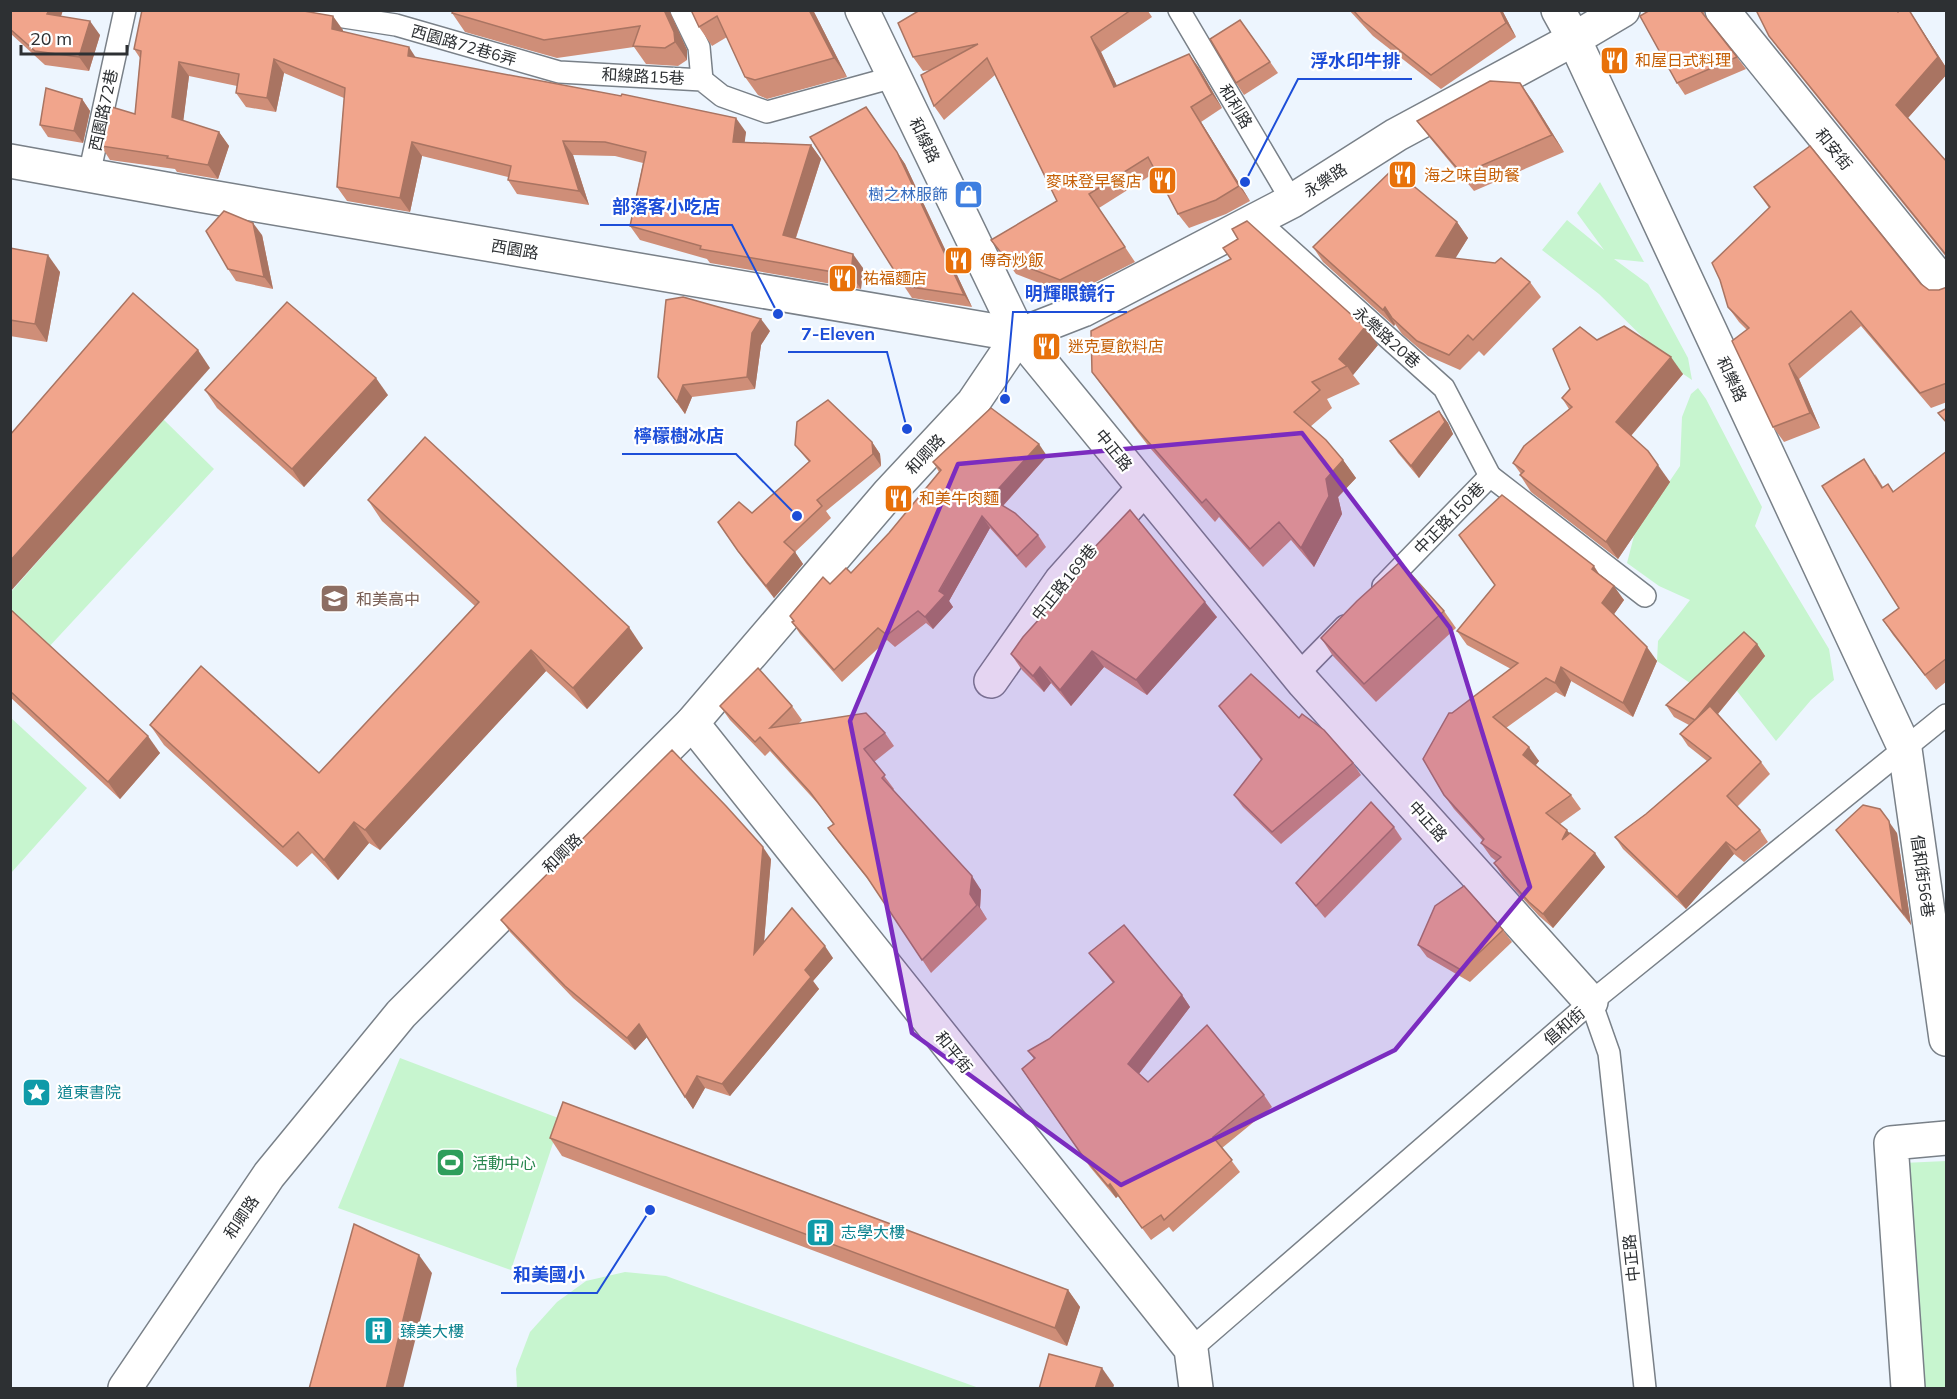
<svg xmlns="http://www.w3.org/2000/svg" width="1957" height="1399" font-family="Mulish,'Noto Sans TC',sans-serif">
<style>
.green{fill:#c7f5cf}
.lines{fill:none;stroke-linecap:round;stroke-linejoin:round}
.service-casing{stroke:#798088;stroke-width:24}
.minor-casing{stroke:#798088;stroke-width:36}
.service{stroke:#fff;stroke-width:21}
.minor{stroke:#fff;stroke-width:33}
.wall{fill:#cf8e78}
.shaded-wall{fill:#a97462}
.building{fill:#f1a58c;stroke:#a97462;stroke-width:1.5}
.marked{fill:#7b2cbf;fill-opacity:0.2;stroke:#7b2cbf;stroke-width:4.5;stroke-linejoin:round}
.labels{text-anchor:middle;stroke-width:4.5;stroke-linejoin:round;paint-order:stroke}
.street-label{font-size:16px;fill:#2d3033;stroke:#fff}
.food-label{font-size:16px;fill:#c56008;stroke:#fff;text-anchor:start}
.shop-label{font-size:16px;fill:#366cbe;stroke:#fff;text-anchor:end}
.education-label{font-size:16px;fill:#785e54;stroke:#fff;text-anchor:start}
.culture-label{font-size:16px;fill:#0d838f;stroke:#fff;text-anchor:start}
.leisure-label{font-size:16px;fill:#27864d;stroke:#fff;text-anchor:start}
.leader{fill:none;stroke:#1d4ed8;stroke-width:2}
.callout-dot{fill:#1d4ed8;stroke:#fff;stroke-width:2}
.callout-label{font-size:18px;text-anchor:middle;font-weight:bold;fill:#1d4ed8;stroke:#fff;stroke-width:4.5;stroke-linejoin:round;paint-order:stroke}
</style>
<rect width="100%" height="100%" fill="#edf5fe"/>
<!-- green -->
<g class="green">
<path d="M 1600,182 L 1644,262 L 1614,259 L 1648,284 L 1688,358 L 1692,380 L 1673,367 L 1599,294 L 1542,250 L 1567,220 L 1604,250 L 1577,213 Z"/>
<path d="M 1698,388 L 1706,399 L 1762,507 L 1755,526 L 1829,649 L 1834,680 L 1811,700 L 1776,741 L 1737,691 L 1702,691 L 1657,661 L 1658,641 L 1690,600 L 1659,586 L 1627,563 L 1635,532 L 1680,466 L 1682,417 L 1691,394 Z"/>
<path d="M 163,419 L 214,469 L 47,649 L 11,615 L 11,592 Z"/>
<path d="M 11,718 L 87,788 L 11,873 L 10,873 Z"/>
<path d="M 400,1058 L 561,1119 L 511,1270 L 338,1208 Z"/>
<path d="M 1946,1161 L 1946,1388 L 1920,1388 L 1903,1163 Z"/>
<path d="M 625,1272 L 666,1276 L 979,1388 L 517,1388 L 516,1369 L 530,1332 L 557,1302 L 586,1281 Z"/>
</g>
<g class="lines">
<defs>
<g id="service">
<path d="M 298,10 L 396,25 L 559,72 L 702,80 L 722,96 L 767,112 L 894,77"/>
<path d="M 681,10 L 699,47 L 702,80"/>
<path d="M 1179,10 L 1292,201"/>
<path d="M 89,175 L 125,10"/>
<path d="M 1257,220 L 1444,388 L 1490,476"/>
<path d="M 1383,586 L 1490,476 L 1645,596"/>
<path d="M 1297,675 L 1345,626"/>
<path d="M 1591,1002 L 1609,1053 L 1645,1388"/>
<path d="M 1191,1349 L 1591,1002 L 1946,715"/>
</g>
<g id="minor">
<path d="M 862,10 L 1019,335 L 1304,683 L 1591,1002"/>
<path d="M 1558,10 L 1574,39 L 1905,749 L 1946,1039"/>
<path d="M 1722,10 L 1946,287"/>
<path d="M 10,161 L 199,195 L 1019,335"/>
<path d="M 1019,335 L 1083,310 L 1292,201 L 1396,135 L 1574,39 L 1623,10"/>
<path d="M 991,681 L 1061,581 L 1144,488"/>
<path d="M 692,723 L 1191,1349 L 1196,1388"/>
<path d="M 125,1388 L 269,1175 L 401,1014 L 692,723 L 889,493 L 973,403 L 1019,335"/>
<path d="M 1908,1388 L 1891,1143 L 1946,1138"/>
</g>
</defs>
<!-- service casing -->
<use href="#service" class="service-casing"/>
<!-- minor casing -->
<use href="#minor" class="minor-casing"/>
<!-- service -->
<use href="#service" class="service"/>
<!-- minor -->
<use href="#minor" class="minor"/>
</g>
<!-- wall -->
<g class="wall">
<path d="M 10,10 L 63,10 L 61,16 L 100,35 L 89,71 L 45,65 L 10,33 Z"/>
<path d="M 669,10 L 687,50 L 687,60 L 678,66 L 646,64 L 634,47 L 557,58 L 465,32 L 452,13 Z"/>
<path d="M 691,10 L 813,10 L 847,77 L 767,99 L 758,95 L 745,77 L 727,37 L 712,46 L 699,27 Z"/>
<path d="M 920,10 L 1150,10 L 1148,11 L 1152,17 L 1101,52 L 1117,86 L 1189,54 L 1199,68 L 1222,108 L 1201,122 L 1250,201 L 1226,214 L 1189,228 L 1178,214 L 1156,172 L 1099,208 L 1135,262 L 1070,295 L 1016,274 L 991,240 L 1057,201 L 995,75 L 944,120 L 934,106 L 930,70 L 923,71 L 913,57 Z"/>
<path d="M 1349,10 L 1502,10 L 1516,37 L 1441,89 L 1373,36 Z"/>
<path d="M 1650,10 L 1704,10 L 1704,13 L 1706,18 L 1737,57 L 1746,69 L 1685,95 L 1677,83 Z"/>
<path d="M 1909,10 L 1947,69 L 1947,74 L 1908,118 L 1947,162 L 1947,258 L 1780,51 L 1769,36 Z"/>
<path d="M 1240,20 L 1278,73 L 1244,95 L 1236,83 Z"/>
<path d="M 343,30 L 343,32 L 417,58 L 746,132 L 744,142 L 811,145 L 821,159 L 796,238 L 863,268 L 861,289 L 710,263 L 707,259 L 640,240 L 630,226 L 643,163 L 615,156 L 573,155 L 589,205 L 517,194 L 508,180 L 508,177 L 422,156 L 410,212 L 347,201 L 337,187 L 344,98 L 284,73 L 276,112 L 246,107 L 236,93 L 237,86 L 189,76 L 183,121 L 219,132 L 229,146 L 218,179 L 177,172 L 175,169 L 110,160 L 101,146 L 103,140 L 98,134 L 135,114 L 140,58 L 134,49 Z"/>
<path d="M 82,99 L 90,111 L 83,143 L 48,137 L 40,125 Z"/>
<path d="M 1532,100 L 1564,152 L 1474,191 L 1430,138 L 1417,121 Z"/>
<path d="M 866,107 L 905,164 L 972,307 L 912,298 L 904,286 Z"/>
<path d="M 1754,187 L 1929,290 L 1939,290 L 1947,287 L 1947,402 L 1931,408 L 1861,326 L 1799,379 L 1820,428 L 1784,442 L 1773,427 L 1747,330 L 1739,322 L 1728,307 L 1769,208 Z"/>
<path d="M 1457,222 L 1468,238 L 1455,258 L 1530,282 L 1541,297 L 1484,356 L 1479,351 L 1460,370 L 1428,356 L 1402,334 L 1395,324 L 1394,326 L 1323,262 L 1313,247 Z"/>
<path d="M 262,235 L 273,289 L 236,281 L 228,269 Z"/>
<path d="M 10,248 L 60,272 L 47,342 L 10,336 Z"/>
<path d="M 770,331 L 761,345 L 755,389 L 692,397 L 685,414 L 658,377 Z"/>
<path d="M 1597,340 L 1683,374 L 1631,436 L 1670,482 L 1618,559 L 1531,492 L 1520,475 L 1521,474 L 1513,463 L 1569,409 L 1562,398 L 1570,389 Z"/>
<path d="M 1378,345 L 1353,375 L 1360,384 L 1327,399 L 1332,408 L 1310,427 L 1343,460 L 1356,478 L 1338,497 L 1342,514 L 1314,567 L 1291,540 L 1263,567 L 1219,517 L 1215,522 L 1150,448 L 1105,390 L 1092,372 Z"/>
<path d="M 205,390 L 388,395 L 304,487 L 217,408 Z"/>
<path d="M 1439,411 L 1448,423 L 1453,434 L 1419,478 L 1398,453 L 1390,441 Z"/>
<path d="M 872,442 L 880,454 L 881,466 L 826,511 L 831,518 L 795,552 L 803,564 L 774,598 L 746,563 L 718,522 L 752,513 L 809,462 L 795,445 Z"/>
<path d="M 1947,451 L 1947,681 L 1936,690 L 1893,635 L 1883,620 L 1899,608 L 1875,474 L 1883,487 L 1888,484 L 1894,492 Z"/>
<path d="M 1047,456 L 1003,506 L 1038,535 L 1046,547 L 1026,568 L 990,528 L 949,601 L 953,607 L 933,629 L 926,623 L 895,647 L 887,640 L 842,682 L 800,634 L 792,622 L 830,584 L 851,573 L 889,533 L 939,472 L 933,462 Z"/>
<path d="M 368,500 L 643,648 L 587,709 L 546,671 L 380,850 L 369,843 L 338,880 L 312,853 L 297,867 L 164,745 L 150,725 L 319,773 L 475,606 L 382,521 Z"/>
<path d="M 1073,570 L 1217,617 L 1147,695 L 1104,667 L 1071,706 L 1051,683 L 1044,692 L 1022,670 L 1011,654 L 1078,576 Z"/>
<path d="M 1600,575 L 1624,600 L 1614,614 L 1657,661 L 1633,717 L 1571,681 L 1565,697 L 1556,692 L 1506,728 L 1539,761 L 1535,765 L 1571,795 L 1581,809 L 1560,824 L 1605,867 L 1553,928 L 1539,916 L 1503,877 L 1494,863 L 1496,861 L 1491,857 L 1481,843 L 1483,841 L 1454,809 L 1444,795 L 1452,713 L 1511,669 L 1467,645 L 1457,631 Z"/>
<path d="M 10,609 L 160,753 L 120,799 L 10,697 Z"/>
<path d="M 1444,611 L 1456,628 L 1376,702 L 1333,656 L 1321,638 Z"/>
<path d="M 1757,644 L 1765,656 L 1718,714 L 1761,762 L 1770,774 L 1737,807 L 1760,830 L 1768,842 L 1744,862 L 1734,854 L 1686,909 L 1623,849 L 1615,837 L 1646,814 L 1707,761 L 1688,746 L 1680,734 L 1689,725 L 1674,717 L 1666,705 Z"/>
<path d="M 720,706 L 792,706 L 802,720 L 799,723 L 885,733 L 894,746 L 874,762 L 894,789 L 893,790 L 981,890 L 980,908 L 987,919 L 931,973 L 874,887 L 838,842 L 828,828 L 833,824 L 820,806 L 770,751 L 765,756 L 730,720 Z"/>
<path d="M 1219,706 L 1299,718 L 1353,763 L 1361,775 L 1281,844 L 1243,807 L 1234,795 L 1261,760 Z"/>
<path d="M 1394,827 L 1402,839 L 1325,918 L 1305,894 L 1296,883 Z"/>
<path d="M 1836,830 L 1897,833 L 1911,925 L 1845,842 Z"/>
<path d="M 771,859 L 764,941 L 833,958 L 813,981 L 819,989 L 730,1096 L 705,1088 L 693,1109 L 647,1037 L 635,1050 L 573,998 L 510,932 L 501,920 Z"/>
<path d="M 1503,930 L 1512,942 L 1470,982 L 1427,957 L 1418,945 Z"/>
<path d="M 1089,953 L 1182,995 L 1190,1007 L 1139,1074 L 1148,1082 L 1264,1095 L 1272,1107 L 1222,1148 L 1240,1172 L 1173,1232 L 1169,1227 L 1151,1240 L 1118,1196 L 1116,1198 L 1090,1167 L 1022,1069 L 1034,1059 L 1028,1051 L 1049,1039 L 1113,983 Z"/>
<path d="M 550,1138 L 1068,1290 L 1080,1307 L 1067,1346 L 562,1156 Z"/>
</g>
<!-- shaded-wall -->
<g class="shaded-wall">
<path d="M 49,10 L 63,10 L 57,28 L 47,14 Z"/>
<path d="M 664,10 L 669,10 L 687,50 L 687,60 L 675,42 Z"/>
<path d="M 809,10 L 813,10 L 847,77 L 834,58 Z"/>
<path d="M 1500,10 L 1502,10 L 1516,37 L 1506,23 Z"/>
<path d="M 1909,10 L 1947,69 L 1947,74 L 1906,120 L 1896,105 Z"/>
<path d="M 333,16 L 343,30 L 341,43 L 332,29 Z"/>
<path d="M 90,21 L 100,35 L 89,71 L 79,57 Z"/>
<path d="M 1091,37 L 1101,52 L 1124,101 L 1114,87 Z"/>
<path d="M 409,47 L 418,61 L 408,56 Z"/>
<path d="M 1189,54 L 1199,68 L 1222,108 L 1212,94 Z"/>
<path d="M 274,59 L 284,73 L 276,112 L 267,98 Z"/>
<path d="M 179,62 L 189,76 L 182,131 L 172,117 Z"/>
<path d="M 1520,83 L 1532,100 L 1564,152 L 1552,135 Z"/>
<path d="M 82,99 L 90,111 L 83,143 L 74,131 Z"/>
<path d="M 1191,107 L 1201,122 L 1250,201 L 1239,186 Z"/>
<path d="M 736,118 L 746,132 L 743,156 L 733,142 Z"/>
<path d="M 219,132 L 229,146 L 218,179 L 208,165 Z"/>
<path d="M 563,141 L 573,155 L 589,205 L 579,191 Z"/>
<path d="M 412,142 L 422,156 L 410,212 L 400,198 Z"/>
<path d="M 811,145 L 821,159 L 792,249 L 783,235 Z"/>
<path d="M 897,152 L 905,164 L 972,307 L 964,295 Z"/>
<path d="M 1457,222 L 1468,238 L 1447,272 L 1436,256 Z"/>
<path d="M 253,223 L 262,235 L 273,289 L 264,277 Z"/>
<path d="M 853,254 L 863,268 L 861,289 L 851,275 Z"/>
<path d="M 48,255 L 60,272 L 47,342 L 35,324 Z"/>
<path d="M 1385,307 L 1395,324 L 1394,326 L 1383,310 Z"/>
<path d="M 761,319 L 770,331 L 761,345 L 755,389 L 747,377 L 752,333 Z"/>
<path d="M 1365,327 L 1378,345 L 1353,375 L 1347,366 L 1339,359 Z"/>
<path d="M 198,350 L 210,368 L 10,592 L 10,561 Z"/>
<path d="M 1671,357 L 1683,374 L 1628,439 L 1616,422 Z"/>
<path d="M 1789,364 L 1799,379 L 1820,428 L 1810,413 Z"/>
<path d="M 376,378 L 388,395 L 304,487 L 292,469 Z"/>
<path d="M 683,385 L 692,397 L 685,414 L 677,402 Z"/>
<path d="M 1439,411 L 1448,423 L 1453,434 L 1419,478 L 1411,466 Z"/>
<path d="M 872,442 L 880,454 L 881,466 L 873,454 Z"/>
<path d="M 1039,444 L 1047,456 L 999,510 L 990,498 Z"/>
<path d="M 1343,460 L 1356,478 L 1338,497 L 1342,514 L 1314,567 L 1301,548 L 1326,479 Z"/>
<path d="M 1658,465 L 1670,482 L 1618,559 L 1606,542 Z"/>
<path d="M 982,516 L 990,528 L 949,601 L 953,607 L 933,629 L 925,617 Z"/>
<path d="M 795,552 L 803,564 L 774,598 L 766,586 Z"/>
<path d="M 1594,566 L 1603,580 L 1592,569 Z"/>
<path d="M 1614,586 L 1624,600 L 1612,617 L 1602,603 Z"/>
<path d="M 1205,602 L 1217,617 L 1147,695 L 1136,680 Z"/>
<path d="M 629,627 L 643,648 L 587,709 L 573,688 Z"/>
<path d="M 1757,644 L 1765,656 L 1703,732 L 1695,720 Z"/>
<path d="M 1647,647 L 1657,661 L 1633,717 L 1623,703 Z"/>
<path d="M 531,650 L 546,671 L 380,850 L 365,830 Z"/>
<path d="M 1092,651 L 1104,667 L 1071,706 L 1060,690 Z"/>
<path d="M 1040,667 L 1051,683 L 1044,692 L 1033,676 Z"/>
<path d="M 1561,667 L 1571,681 L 1565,697 L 1555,683 Z"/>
<path d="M 148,736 L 160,753 L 120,799 L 108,782 Z"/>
<path d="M 1529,747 L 1539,761 L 1533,769 L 1523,755 Z"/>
<path d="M 1880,809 L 1897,833 L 1911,925 L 1903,913 Z"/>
<path d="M 354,822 L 369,843 L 338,880 L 324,860 Z"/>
<path d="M 1567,830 L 1577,844 L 1562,840 Z"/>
<path d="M 1726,842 L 1734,854 L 1686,909 L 1677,897 Z"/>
<path d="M 763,847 L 771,859 L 762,966 L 754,954 Z"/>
<path d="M 1595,853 L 1605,867 L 1553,928 L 1543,914 Z"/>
<path d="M 972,876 L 981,890 L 980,908 L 987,919 L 970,894 Z"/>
<path d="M 825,946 L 833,958 L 813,981 L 819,989 L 730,1096 L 722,1084 L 805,970 Z"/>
<path d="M 1182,995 L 1190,1007 L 1137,1076 L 1128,1064 Z"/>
<path d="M 639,1024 L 648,1036 L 635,1050 L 627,1038 Z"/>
<path d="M 697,1076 L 705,1088 L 693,1109 L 685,1097 Z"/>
<path d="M 1110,1184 L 1118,1196 L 1116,1198 L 1108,1186 Z"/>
<path d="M 419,1255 L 432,1273 L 403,1389 L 386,1389 Z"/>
<path d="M 1068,1290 L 1080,1307 L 1067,1346 L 1055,1328 Z"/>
<path d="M 1102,1368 L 1114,1385 L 1113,1389 L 1095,1389 Z"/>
</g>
<!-- building -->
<g class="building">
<path d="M 10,10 L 49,10 L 47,14 L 90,21 L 79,57 L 35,51 L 10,29 Z"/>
<path d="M 142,10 L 298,10 L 333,16 L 332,29 L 409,47 L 408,56 L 621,96 L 622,94 L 736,118 L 733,142 L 811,145 L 783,235 L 853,254 L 851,275 L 700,249 L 701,246 L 630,226 L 646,152 L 605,142 L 563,141 L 579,191 L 508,180 L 511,166 L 412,142 L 400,198 L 337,187 L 345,88 L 274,59 L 267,98 L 236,93 L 239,74 L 179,62 L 172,117 L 219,132 L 208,165 L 167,158 L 168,156 L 101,146 L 105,135 L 98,134 L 105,105 L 135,114 L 141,51 L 134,49 Z"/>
<path d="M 453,10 L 664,10 L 674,32 L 675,42 L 665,48 L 633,46 L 640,26 L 544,40 L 452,13 Z"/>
<path d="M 691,10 L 809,10 L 834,58 L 755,80 L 745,77 L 717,16 L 699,27 Z"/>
<path d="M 920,10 L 1131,10 L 1091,37 L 1114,87 L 1189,54 L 1212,94 L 1191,107 L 1239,186 L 1216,200 L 1178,214 L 1148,157 L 1089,194 L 1125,247 L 1060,280 L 1006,259 L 991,240 L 1057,201 L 987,58 L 934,106 L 921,75 L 978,44 L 913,57 L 898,23 Z"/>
<path d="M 1353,10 L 1500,10 L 1506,23 L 1431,75 L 1363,21 Z"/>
<path d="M 1650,10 L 1700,10 L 1737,57 L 1677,83 L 1640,16 Z"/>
<path d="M 1756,10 L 1896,10 L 1898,12 L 1900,10 L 1909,10 L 1938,57 L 1896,105 L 1947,162 L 1947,256 L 1769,36 Z"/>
<path d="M 1240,20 L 1270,62 L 1236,83 L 1210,39 Z"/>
<path d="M 1490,81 L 1520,83 L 1552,135 L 1462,174 L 1417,121 Z"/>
<path d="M 46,88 L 82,99 L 74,131 L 40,125 Z"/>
<path d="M 866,107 L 897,152 L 964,295 L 904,286 L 810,137 Z"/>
<path d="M 1810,146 L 1921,284 L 1929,290 L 1939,290 L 1947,287 L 1947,383 L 1920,393 L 1851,311 L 1789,364 L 1810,413 L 1773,427 L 1732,341 L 1749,328 L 1728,307 L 1720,280 L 1712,263 L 1770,207 L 1754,187 Z"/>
<path d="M 1393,169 L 1457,222 L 1436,256 L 1495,263 L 1501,258 L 1530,282 L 1473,340 L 1468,335 L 1449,355 L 1417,341 L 1392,318 L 1385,307 L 1383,310 L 1313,247 Z"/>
<path d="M 224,211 L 253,223 L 264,277 L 228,269 L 206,231 Z"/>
<path d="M 1247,221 L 1365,327 L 1339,359 L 1347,366 L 1312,382 L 1320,390 L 1294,412 L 1326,440 L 1343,460 L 1326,479 L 1329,496 L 1301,548 L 1279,522 L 1250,549 L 1206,499 L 1202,503 L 1137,429 L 1092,372 L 1091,331 L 1231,259 L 1223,248 L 1238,239 L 1232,229 Z"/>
<path d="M 10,248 L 48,255 L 35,324 L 10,320 Z"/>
<path d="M 133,293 L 198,350 L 10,561 L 10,435 Z"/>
<path d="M 683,297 L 761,319 L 752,333 L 747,377 L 683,385 L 677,402 L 658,377 L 666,300 Z"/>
<path d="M 287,302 L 376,378 L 292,469 L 205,390 Z"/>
<path d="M 1624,326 L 1671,357 L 1616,422 L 1648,451 L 1658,465 L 1606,542 L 1520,475 L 1524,471 L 1513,463 L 1524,446 L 1572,407 L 1562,398 L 1570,389 L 1553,349 L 1580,327 L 1597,340 Z"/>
<path d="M 828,400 L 872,442 L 873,454 L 817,500 L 822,506 L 784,542 L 795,552 L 766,586 L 738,551 L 718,522 L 739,502 L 752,513 L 810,461 L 795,445 L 797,422 Z"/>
<path d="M 991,408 L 1039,444 L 990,498 L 1015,513 L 1038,535 L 1017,556 L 982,516 L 939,591 L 945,595 L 925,617 L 918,611 L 887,635 L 878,628 L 834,670 L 792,622 L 794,621 L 790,616 L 823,577 L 830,584 L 846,568 L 851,573 L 889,533 L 941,470 L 933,462 Z"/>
<path d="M 1947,408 L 1947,423 L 1938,413 Z"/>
<path d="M 1439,411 L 1445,422 L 1411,466 L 1390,441 Z"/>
<path d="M 425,437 L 629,627 L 573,688 L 531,650 L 365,830 L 354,822 L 324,860 L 298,832 L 283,847 L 150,725 L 201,666 L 319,773 L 479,602 L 368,500 Z"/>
<path d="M 1947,451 L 1947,658 L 1925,675 L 1883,620 L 1899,608 L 1822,486 L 1864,459 L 1882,488 L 1888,484 L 1893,492 Z"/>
<path d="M 1502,495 L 1594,566 L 1592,569 L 1614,586 L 1602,603 L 1647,647 L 1623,703 L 1561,667 L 1555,683 L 1546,678 L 1493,717 L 1529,747 L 1523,755 L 1571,795 L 1546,813 L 1567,830 L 1562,840 L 1570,833 L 1595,853 L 1543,914 L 1529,902 L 1494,863 L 1501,857 L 1481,843 L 1484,839 L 1444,795 L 1423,759 L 1449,713 L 1452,713 L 1518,663 L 1457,631 L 1495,585 L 1459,535 Z"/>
<path d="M 1130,510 L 1205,602 L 1136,680 L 1092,651 L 1060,690 L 1040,667 L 1033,676 L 1011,654 L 1023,637 L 1079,575 L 1073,570 Z"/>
<path d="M 1400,562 L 1444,611 L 1364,684 L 1321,638 L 1357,601 Z"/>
<path d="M 10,609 L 148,736 L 108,782 L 10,691 Z"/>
<path d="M 1744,632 L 1757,644 L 1695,720 L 1666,705 Z"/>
<path d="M 758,668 L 792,706 L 770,728 L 866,713 L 885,733 L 864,749 L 885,775 L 882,778 L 972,876 L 970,894 L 977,905 L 922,960 L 867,877 L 828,828 L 834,824 L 810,792 L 760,737 L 755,742 L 720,706 Z"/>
<path d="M 1251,674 L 1299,718 L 1302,714 L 1324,730 L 1353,763 L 1272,832 L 1234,795 L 1262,759 L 1219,706 Z"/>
<path d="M 1710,706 L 1761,762 L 1727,796 L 1760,830 L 1736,850 L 1726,842 L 1677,897 L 1615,837 L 1646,814 L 1711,758 L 1680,734 Z"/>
<path d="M 672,750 L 726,806 L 763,847 L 754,954 L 792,908 L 825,946 L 805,970 L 811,977 L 722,1084 L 697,1076 L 685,1097 L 639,1024 L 627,1038 L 565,986 L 501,920 Z"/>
<path d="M 1371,802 L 1394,827 L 1316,906 L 1296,883 Z"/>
<path d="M 1863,805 L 1880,809 L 1889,821 L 1903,913 L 1836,830 Z"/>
<path d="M 1464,886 L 1503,930 L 1461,970 L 1418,945 L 1435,906 Z"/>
<path d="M 1124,925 L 1182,995 L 1128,1064 L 1148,1082 L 1207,1025 L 1264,1095 L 1213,1137 L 1232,1160 L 1164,1220 L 1161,1215 L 1142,1228 L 1110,1184 L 1108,1186 L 1082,1155 L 1022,1069 L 1035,1058 L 1028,1051 L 1049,1039 L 1114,982 L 1089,953 Z"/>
<path d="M 563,1102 L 1068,1290 L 1055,1328 L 550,1138 Z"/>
<path d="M 354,1224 L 419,1255 L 386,1389 L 309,1389 Z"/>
<path d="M 1049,1354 L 1102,1368 L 1095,1389 L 1039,1389 Z"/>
</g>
<!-- marked area -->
<path class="marked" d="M 1302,433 L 1450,628 L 1530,887 L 1395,1050 L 1121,1185 L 912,1033 L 850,721 L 958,464 Z"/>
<!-- icons -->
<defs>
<symbol id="restaurant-square" viewBox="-11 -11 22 22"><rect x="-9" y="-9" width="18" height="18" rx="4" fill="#e8710a" stroke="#fff"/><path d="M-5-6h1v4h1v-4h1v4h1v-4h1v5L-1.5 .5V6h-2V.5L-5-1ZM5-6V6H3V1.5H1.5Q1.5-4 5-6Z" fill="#fff"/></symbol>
<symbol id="shop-square" viewBox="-11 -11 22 22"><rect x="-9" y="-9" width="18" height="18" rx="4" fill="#3f7fe0" stroke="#fff"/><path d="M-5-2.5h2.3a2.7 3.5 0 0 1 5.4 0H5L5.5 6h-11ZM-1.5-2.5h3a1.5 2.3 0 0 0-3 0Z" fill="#fff"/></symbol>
<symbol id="school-square" viewBox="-11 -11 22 22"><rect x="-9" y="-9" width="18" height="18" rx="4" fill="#8d6e63" stroke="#fff"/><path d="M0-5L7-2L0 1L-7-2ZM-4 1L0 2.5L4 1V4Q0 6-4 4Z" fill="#fff"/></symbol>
<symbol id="sight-square" viewBox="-11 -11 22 22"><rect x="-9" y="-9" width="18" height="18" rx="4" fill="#0f9aa8" stroke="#fff"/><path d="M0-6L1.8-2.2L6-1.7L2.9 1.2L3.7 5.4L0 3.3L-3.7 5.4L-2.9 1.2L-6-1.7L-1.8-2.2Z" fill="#fff"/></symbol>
<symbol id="stadium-square" viewBox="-11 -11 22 22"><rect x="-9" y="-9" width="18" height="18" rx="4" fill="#2e9e5b" stroke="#fff"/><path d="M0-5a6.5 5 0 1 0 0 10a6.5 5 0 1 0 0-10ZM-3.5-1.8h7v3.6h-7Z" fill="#fff"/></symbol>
<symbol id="building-square" viewBox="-11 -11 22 22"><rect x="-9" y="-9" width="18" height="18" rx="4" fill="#0f9aa8" stroke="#fff"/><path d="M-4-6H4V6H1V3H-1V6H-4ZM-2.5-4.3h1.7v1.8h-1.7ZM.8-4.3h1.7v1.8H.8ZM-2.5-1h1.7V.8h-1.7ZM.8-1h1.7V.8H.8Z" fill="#fff"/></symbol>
</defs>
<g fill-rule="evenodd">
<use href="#restaurant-square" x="1598" y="44" width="33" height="33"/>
<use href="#restaurant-square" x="1386" y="158" width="33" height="33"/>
<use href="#restaurant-square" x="1146" y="164" width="33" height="33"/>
<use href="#shop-square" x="952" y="178" width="33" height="33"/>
<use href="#restaurant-square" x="942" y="244" width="33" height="33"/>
<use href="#restaurant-square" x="826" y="262" width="33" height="33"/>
<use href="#restaurant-square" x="1030" y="330" width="33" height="33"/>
<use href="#restaurant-square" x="882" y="482" width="33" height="33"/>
<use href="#school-square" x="318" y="582" width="33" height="33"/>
<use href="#sight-square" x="20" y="1076" width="33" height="33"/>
<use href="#stadium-square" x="434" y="1146" width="33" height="33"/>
<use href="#building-square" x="804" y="1216" width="33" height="33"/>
<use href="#building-square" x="362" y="1314" width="33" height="33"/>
</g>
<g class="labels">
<!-- street labels -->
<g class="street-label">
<text transform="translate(464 45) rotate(16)" y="6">西園路72巷6弄</text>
<text transform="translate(643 76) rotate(3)" y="6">和線路15巷</text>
<text transform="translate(1236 106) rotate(59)" y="6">和利路</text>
<text transform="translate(103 110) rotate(-78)" y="6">西園路72巷</text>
<text transform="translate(925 140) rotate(64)" y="6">和線路</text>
<text transform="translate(1834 149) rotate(51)" y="6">和安街</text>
<text transform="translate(1325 180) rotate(-33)" y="6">永樂路</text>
<text transform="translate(515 249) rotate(10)" y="6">西園路</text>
<text transform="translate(1387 337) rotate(42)" y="6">永樂路20巷</text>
<text transform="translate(1732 379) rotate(65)" y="6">和樂路</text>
<text transform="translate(1114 450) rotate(51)" y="6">中正路</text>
<text transform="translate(925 454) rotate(-47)" y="6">和卿路</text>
<text transform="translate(1449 518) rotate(-46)" y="6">中正路150巷</text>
<text transform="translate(1064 582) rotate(-51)" y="6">中正路169巷</text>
<text transform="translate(1428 821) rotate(48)" y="6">中正路</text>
<text transform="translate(562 853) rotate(-45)" y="6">和卿路</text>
<text transform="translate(1923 876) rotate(82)" y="6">倡和街56巷</text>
<text transform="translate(1564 1026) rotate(-41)" y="6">倡和街</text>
<text transform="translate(954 1052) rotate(51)" y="6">和平街</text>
<text transform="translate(241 1217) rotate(-56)" y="6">和卿路</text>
<text transform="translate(1631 1258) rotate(-96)" y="6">中正路</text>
</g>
<!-- food labels -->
<g class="food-label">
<text x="1635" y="66">和屋日式料理</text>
<text x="1424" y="181">海之味自助餐</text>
<text x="1142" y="187" text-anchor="end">麥味登早餐店</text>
<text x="980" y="266">傳奇炒飯</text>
<text x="863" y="284">祐福麵店</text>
<text x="1068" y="352">迷克夏飲料店</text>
<text x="919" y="504">和美牛肉麵</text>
</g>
<!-- shop labels -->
<g class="shop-label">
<text x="948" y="200">樹之林服飾</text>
</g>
<!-- education labels -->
<g class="education-label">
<text x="356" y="605">和美高中</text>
</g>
<!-- culture labels -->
<g class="culture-label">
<text x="57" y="1098">道東書院</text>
<text x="841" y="1238">志學大樓</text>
<text x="400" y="1337">臻美大樓</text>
</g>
<!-- leisure labels -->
<g class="leisure-label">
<text x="472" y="1169">活動中心</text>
</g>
</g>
<!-- callouts -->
<path class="leader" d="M1245 182L1298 79H1412M778 314L732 225H600M1005 399L1013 312H1127M907 429L887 352H788M797 516L736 454H622M650 1210L597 1293H501"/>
<g class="callout-dot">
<circle cx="1245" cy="182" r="6"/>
<circle cx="778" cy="314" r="6"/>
<circle cx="1005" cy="399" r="6"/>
<circle cx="907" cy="429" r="6"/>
<circle cx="797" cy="516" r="6"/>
<circle cx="650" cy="1210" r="6"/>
</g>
<g class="callout-label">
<text x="1355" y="67">浮水印牛排</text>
<text x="666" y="213">部落客小吃店</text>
<text x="1070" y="300">明輝眼鏡行</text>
<text x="838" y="340">7-Eleven</text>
<text x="679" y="442">檸檬樹冰店</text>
<text x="549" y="1281">和美國小</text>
</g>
<!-- border -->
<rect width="1957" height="1399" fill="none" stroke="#2d3033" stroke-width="24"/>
<!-- scale -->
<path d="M21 45v9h106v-9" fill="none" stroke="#2d3033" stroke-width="3"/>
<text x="30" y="45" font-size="18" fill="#2d3033" stroke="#ffffff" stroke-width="4.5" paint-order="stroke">20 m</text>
</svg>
